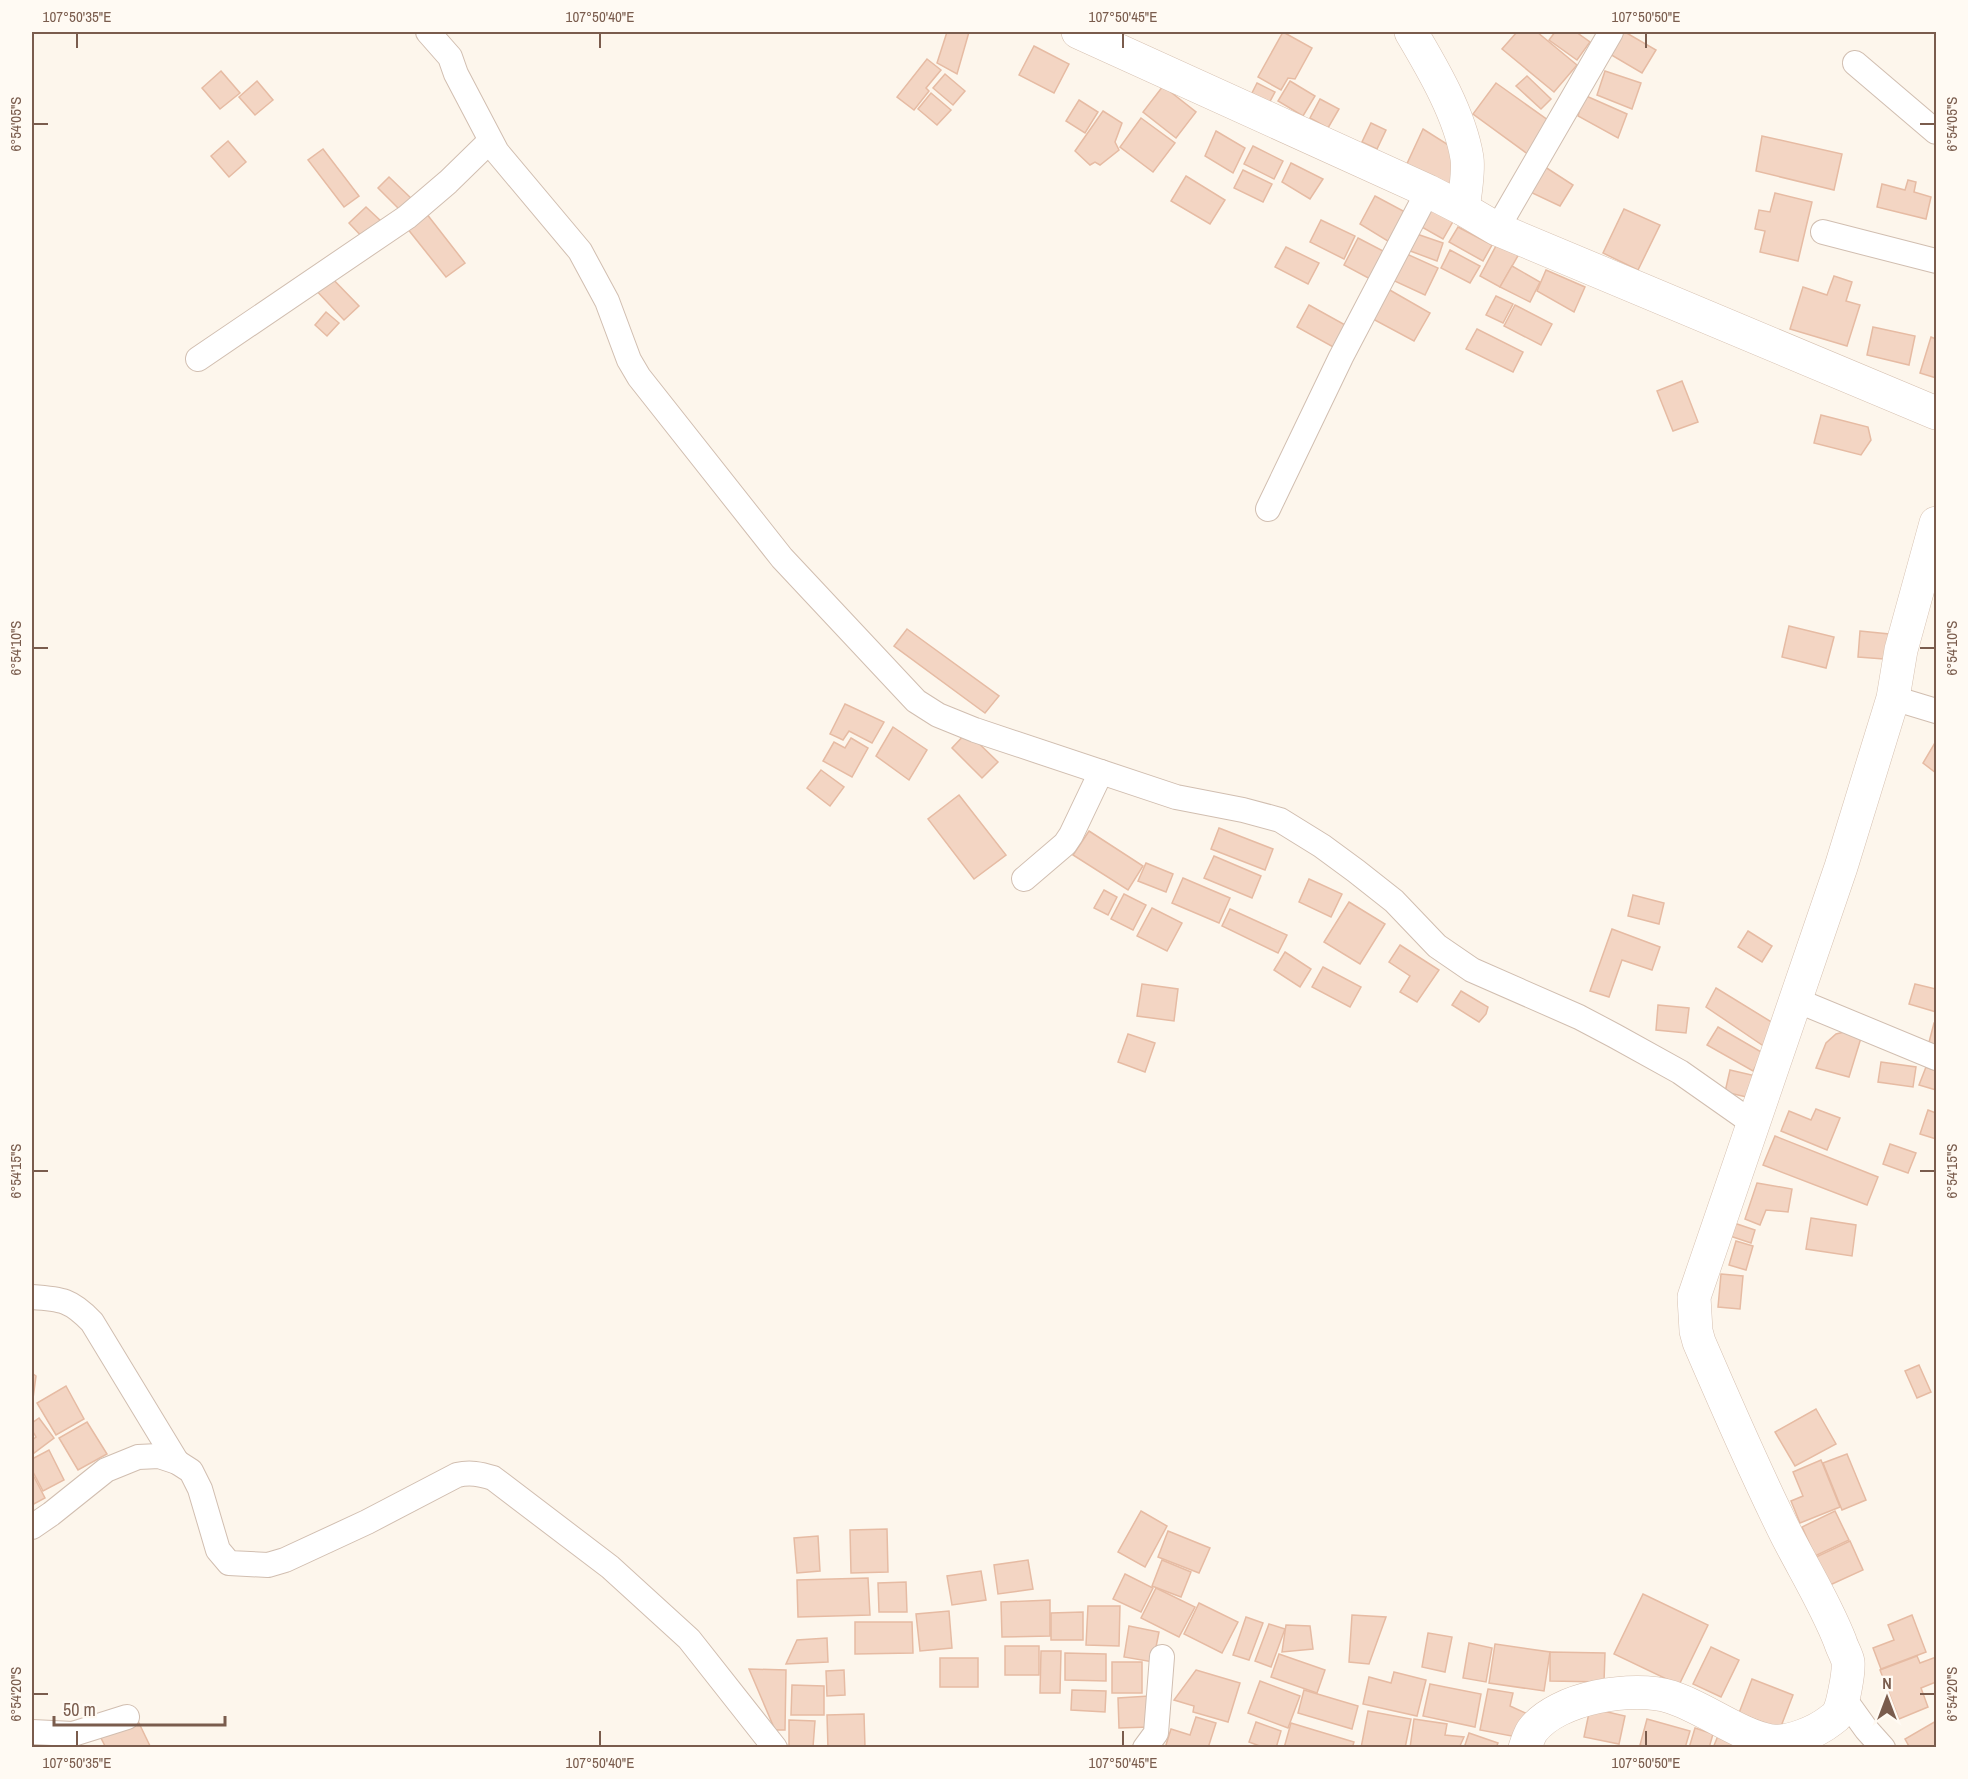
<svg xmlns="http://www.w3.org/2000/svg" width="1968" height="1779" font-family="'Archivo Narrow',sans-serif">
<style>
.building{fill:#f3d5c3;stroke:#e6bba3;stroke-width:1.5}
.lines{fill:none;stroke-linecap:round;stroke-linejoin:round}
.street-casing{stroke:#d1beb0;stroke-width:26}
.secondary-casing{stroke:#d6c0b0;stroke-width:34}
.street{stroke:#fff;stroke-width:24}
.secondary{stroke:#fff;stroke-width:33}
.ticks{fill:none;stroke:#7a5c4d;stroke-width:2}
.neatline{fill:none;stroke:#7a5c4d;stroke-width:2}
.ticks-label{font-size:15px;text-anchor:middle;fill:#7a5c4d}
</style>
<rect width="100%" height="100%" fill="#fdf6ec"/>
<!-- building -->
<g class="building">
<path d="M 947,32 L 969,32 L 957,74 L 937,63 Z"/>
<path d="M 1283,32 L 1312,48 L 1295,79 L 1288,78 L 1281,90 L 1258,77 Z"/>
<path d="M 1517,32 L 1537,32 L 1577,65 L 1554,92 L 1502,49 Z"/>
<path d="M 1555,32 L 1576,32 L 1590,42 L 1577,60 L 1549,40 Z"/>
<path d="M 1621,32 L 1625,32 L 1656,50 L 1642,73 L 1608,53 Z"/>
<path d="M 1034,46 L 1069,64 L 1054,93 L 1019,75 Z"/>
<path d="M 927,59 L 941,70 L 926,88 L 929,91 L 914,110 L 897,97 Z"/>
<path d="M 221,71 L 240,93 L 220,109 L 202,88 Z"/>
<path d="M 1605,71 L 1641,83 L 1632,109 L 1597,95 Z"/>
<path d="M 945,74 L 965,91 L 953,105 L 933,88 Z"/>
<path d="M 1527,76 L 1551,99 L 1541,109 L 1516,86 Z"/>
<path d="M 257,81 L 273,100 L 255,115 L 239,97 Z"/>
<path d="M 1290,81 L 1315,96 L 1303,116 L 1278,101 Z"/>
<path d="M 1257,83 L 1275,92 L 1266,109 L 1249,99 Z"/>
<path d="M 1496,83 L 1552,123 L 1529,155 L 1473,114 Z"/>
<path d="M 1163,86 L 1196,112 L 1176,138 L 1143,112 Z"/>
<path d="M 931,93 L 951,110 L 937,125 L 918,109 Z"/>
<path d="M 1584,95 L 1627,114 L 1618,138 L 1578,116 Z"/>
<path d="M 1320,99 L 1339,109 L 1328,128 L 1310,118 Z"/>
<path d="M 1079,100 L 1098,112 L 1085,133 L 1066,121 Z"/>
<path d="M 1103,111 L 1122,123 L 1115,142 L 1119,150 L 1100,165 L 1095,162 L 1090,165 L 1075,151 Z"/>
<path d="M 1141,118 L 1175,143 L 1153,172 L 1120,147 Z"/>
<path d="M 1371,123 L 1386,130 L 1377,149 L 1362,142 Z"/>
<path d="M 1423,129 L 1458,151 L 1451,192 L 1405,168 Z"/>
<path d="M 1216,131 L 1245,148 L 1233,173 L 1205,156 Z"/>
<path d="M 1762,136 L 1842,154 L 1834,190 L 1756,171 Z"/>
<path d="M 228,141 L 246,162 L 229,177 L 211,156 Z"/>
<path d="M 1253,146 L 1283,161 L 1274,179 L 1244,164 Z"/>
<path d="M 323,149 L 359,196 L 344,207 L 308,160 Z"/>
<path d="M 1291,163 L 1323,179 L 1310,199 L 1282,182 Z"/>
<path d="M 1542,165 L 1573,185 L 1560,206 L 1528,191 Z"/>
<path d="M 1243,170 L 1272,184 L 1263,202 L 1234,188 Z"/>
<path d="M 1186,176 L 1225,200 L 1210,224 L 1171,201 Z"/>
<path d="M 389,177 L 414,201 L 403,213 L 378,188 Z"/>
<path d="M 1908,180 L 1916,182 L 1914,192 L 1931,197 L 1926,219 L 1877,207 L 1882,184 L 1905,190 Z"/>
<path d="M 1775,193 L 1812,202 L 1798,261 L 1760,252 L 1765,231 L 1755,229 L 1759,210 L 1770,212 Z"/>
<path d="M 1375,196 L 1407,213 L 1391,243 L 1360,224 Z"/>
<path d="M 1432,205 L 1455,218 L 1443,239 L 1420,226 Z"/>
<path d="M 366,207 L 383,223 L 365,240 L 349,223 Z"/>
<path d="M 1624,209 L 1660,225 L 1638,270 L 1603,253 Z"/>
<path d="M 426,213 L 465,263 L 446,277 L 407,228 Z"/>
<path d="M 1321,220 L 1355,236 L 1344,259 L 1310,242 Z"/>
<path d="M 1458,227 L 1492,245 L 1483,261 L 1449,242 Z"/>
<path d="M 1411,232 L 1443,243 L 1437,261 L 1405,249 Z"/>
<path d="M 1358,238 L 1387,253 L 1372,280 L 1344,265 Z"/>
<path d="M 1498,242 L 1519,254 L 1500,287 L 1480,276 Z"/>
<path d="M 1286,247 L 1319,263 L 1308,284 L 1275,267 Z"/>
<path d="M 1450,250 L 1480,266 L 1470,283 L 1441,268 Z"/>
<path d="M 1400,251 L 1438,268 L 1425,295 L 1388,278 Z"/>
<path d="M 1512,266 L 1540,282 L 1530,302 L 1500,287 Z"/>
<path d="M 1546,270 L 1585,287 L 1574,312 L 1537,291 Z"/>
<path d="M 327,273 L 359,306 L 344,320 L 313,287 Z"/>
<path d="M 1834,276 L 1852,282 L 1846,301 L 1860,305 L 1847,346 L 1790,329 L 1803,287 L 1827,295 Z"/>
<path d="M 1388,289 L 1430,313 L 1414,341 L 1371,318 Z"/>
<path d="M 1496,296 L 1513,304 L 1503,323 L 1486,315 Z"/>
<path d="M 1309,305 L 1347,326 L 1335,348 L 1297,327 Z"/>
<path d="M 1515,305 L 1552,324 L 1541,345 L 1504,326 Z"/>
<path d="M 326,312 L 339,323 L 327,336 L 315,325 Z"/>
<path d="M 1873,327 L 1915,336 L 1909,365 L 1867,355 Z"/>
<path d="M 1477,329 L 1523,352 L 1513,372 L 1466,349 Z"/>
<path d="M 1931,337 L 1936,339 L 1936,378 L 1920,373 Z"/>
<path d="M 1682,381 L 1698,422 L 1673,431 L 1657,391 Z"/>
<path d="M 1821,415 L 1868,427 L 1871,440 L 1861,455 L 1814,443 Z"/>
<path d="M 1789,626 L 1834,637 L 1826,668 L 1782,657 Z"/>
<path d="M 907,629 L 999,696 L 985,713 L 894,646 Z"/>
<path d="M 1860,631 L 1899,635 L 1897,660 L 1858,657 Z"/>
<path d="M 845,704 L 884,722 L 872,743 L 849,731 L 843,740 L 830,734 Z"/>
<path d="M 893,727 L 927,750 L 909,780 L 876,756 Z"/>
<path d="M 967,732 L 998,762 L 982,778 L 952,748 Z"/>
<path d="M 851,738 L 868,748 L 852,777 L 823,761 L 834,742 L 845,748 Z"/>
<path d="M 1936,741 L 1936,773 L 1923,763 Z"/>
<path d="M 821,770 L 844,787 L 830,806 L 807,788 Z"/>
<path d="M 959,795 L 1006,855 L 974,879 L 928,819 Z"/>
<path d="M 1219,828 L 1273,849 L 1265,870 L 1211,849 Z"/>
<path d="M 1089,831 L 1143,866 L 1128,890 L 1073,855 Z"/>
<path d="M 1214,856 L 1261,876 L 1252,898 L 1204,878 Z"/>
<path d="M 1146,863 L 1173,874 L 1166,892 L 1138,881 Z"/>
<path d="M 1183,878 L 1230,898 L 1219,923 L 1172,903 Z"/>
<path d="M 1309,879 L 1342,894 L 1331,917 L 1299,902 Z"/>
<path d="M 1104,890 L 1117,897 L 1108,915 L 1094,908 Z"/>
<path d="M 1124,894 L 1146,905 L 1133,930 L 1111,919 Z"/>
<path d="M 1633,895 L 1664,903 L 1659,924 L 1628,916 Z"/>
<path d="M 1349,902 L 1385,924 L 1360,964 L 1324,942 Z"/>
<path d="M 1152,908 L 1182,923 L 1167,951 L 1137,936 Z"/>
<path d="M 1230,909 L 1287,935 L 1278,953 L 1222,926 Z"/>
<path d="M 1612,929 L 1660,947 L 1652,970 L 1622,960 L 1609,997 L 1590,991 Z"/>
<path d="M 1748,931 L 1772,946 L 1762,962 L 1738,947 Z"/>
<path d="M 1400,945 L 1439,970 L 1417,1002 L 1400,992 L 1410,976 L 1389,962 Z"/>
<path d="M 1285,952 L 1311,969 L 1300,987 L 1274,970 Z"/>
<path d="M 1323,967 L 1361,987 L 1350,1007 L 1312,987 Z"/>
<path d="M 1142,984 L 1178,989 L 1174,1021 L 1137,1016 Z"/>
<path d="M 1915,984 L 1936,989 L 1936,1012 L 1909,1004 Z"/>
<path d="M 1716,988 L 1778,1026 L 1765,1047 L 1706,1007 Z"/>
<path d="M 1461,991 L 1488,1007 L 1486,1014 L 1479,1022 L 1452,1005 Z"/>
<path d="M 1658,1005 L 1689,1008 L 1686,1033 L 1656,1030 Z"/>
<path d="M 1934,1023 L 1936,1023 L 1936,1052 L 1927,1050 Z"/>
<path d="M 1718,1027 L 1763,1053 L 1753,1071 L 1707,1045 Z"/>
<path d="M 1844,1032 L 1861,1038 L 1849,1077 L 1816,1068 L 1826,1043 L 1836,1034 Z"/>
<path d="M 1128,1034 L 1155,1043 L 1145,1072 L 1118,1062 Z"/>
<path d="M 1881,1062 L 1916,1067 L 1913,1087 L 1878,1082 Z"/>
<path d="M 1926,1067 L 1936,1071 L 1936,1090 L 1919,1085 Z"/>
<path d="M 1730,1070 L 1756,1076 L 1751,1098 L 1725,1092 Z"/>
<path d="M 1816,1109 L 1840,1118 L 1827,1150 L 1781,1131 L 1789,1111 L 1811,1120 Z"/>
<path d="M 1928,1110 L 1936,1113 L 1936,1139 L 1920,1134 Z"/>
<path d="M 1775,1136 L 1878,1177 L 1867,1205 L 1763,1165 Z"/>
<path d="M 1890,1144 L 1916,1153 L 1908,1173 L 1883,1164 Z"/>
<path d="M 1757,1183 L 1792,1189 L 1788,1212 L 1766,1210 L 1760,1225 L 1745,1219 Z"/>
<path d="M 1811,1218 L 1856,1225 L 1852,1256 L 1806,1249 Z"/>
<path d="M 1734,1223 L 1755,1230 L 1751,1243 L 1730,1236 Z"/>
<path d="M 1736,1241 L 1753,1246 L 1746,1270 L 1729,1265 Z"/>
<path d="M 1721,1274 L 1743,1276 L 1740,1309 L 1718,1307 Z"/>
<path d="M 1919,1365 L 1931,1392 L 1917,1398 L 1905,1371 Z"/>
<path d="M 32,1373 L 36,1376 L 32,1406 Z"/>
<path d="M 66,1386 L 84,1419 L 56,1435 L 37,1403 Z"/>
<path d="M 1816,1409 L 1836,1444 L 1795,1466 L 1775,1432 Z"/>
<path d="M 39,1418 L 54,1438 L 34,1453 L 32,1449 L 32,1440 L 36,1437 L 32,1430 L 32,1423 Z"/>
<path d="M 87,1422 L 107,1454 L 78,1470 L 59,1438 Z"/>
<path d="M 49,1450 L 64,1480 L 43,1491 L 32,1470 L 32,1459 Z"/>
<path d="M 1847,1454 L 1866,1500 L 1842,1510 L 1823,1463 Z"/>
<path d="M 1821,1460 L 1840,1507 L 1800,1523 L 1791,1501 L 1803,1496 L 1793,1472 Z"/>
<path d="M 32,1473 L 45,1498 L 32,1505 Z"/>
<path d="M 1141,1511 L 1167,1526 L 1145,1567 L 1118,1552 Z"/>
<path d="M 1835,1511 L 1849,1540 L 1815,1556 L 1802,1527 Z"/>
<path d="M 887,1529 L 888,1572 L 851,1573 L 850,1530 Z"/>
<path d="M 1168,1531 L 1210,1548 L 1199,1573 L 1158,1557 Z"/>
<path d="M 818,1536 L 820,1571 L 797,1573 L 794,1538 Z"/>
<path d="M 1850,1541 L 1863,1570 L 1830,1585 L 1816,1557 Z"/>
<path d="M 1028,1560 L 1033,1589 L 998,1594 L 994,1565 Z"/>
<path d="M 1162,1560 L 1191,1572 L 1181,1597 L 1152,1586 Z"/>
<path d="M 981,1571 L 986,1600 L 952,1605 L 947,1576 Z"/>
<path d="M 1125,1574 L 1153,1588 L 1141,1612 L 1113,1599 Z"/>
<path d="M 868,1578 L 870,1615 L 798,1617 L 797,1580 Z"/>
<path d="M 906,1582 L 907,1612 L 879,1612 L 878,1583 Z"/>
<path d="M 1156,1588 L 1195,1607 L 1179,1637 L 1141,1618 Z"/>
<path d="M 1643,1594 L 1708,1625 L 1679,1685 L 1614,1654 Z"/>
<path d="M 1050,1600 L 1050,1636 L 1002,1637 L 1001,1602 Z"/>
<path d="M 1199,1603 L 1238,1622 L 1222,1653 L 1184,1634 Z"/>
<path d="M 1088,1606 L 1120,1606 L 1119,1646 L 1086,1645 Z"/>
<path d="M 949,1611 L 952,1648 L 920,1651 L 916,1614 Z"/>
<path d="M 1083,1612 L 1083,1640 L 1051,1640 L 1051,1613 Z"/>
<path d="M 1352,1615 L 1386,1617 L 1369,1664 L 1349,1662 Z"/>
<path d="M 1912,1615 L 1926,1652 L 1881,1669 L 1873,1648 L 1894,1640 L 1888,1625 Z"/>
<path d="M 1246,1617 L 1263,1623 L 1249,1660 L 1233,1655 Z"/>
<path d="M 855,1622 L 912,1622 L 913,1653 L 855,1654 Z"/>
<path d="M 1269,1624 L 1285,1629 L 1271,1667 L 1255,1661 Z"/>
<path d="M 1286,1625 L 1310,1626 L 1313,1649 L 1282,1652 Z"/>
<path d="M 1129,1626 L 1159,1632 L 1153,1662 L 1124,1657 Z"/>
<path d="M 1428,1633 L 1452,1637 L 1445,1672 L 1422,1667 Z"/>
<path d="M 827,1638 L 828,1662 L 786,1664 L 797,1640 Z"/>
<path d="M 1469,1643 L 1492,1648 L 1486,1682 L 1463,1678 Z"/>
<path d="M 1495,1644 L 1550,1652 L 1544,1691 L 1489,1683 Z"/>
<rect x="1005" y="1646" width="34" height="29"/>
<path d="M 1711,1647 L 1739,1660 L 1721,1697 L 1693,1684 Z"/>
<path d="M 1041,1651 L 1061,1651 L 1060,1693 L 1040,1693 Z"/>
<path d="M 1550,1652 L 1605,1653 L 1604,1682 L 1550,1681 Z"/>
<path d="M 1065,1653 L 1106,1654 L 1106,1681 L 1065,1680 Z"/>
<path d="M 1279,1654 L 1325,1670 L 1317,1693 L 1271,1677 Z"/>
<path d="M 1917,1656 L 1920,1663 L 1936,1657 L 1936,1682 L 1921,1688 L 1928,1707 L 1899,1719 L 1880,1670 Z"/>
<rect x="940" y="1658" width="38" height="29"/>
<rect x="1112" y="1662" width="30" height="31"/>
<path d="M 749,1669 L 786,1670 L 785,1730 L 775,1730 Z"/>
<path d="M 844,1670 L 845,1695 L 827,1696 L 826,1671 Z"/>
<path d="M 1196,1670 L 1240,1683 L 1228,1722 L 1193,1712 L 1194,1706 L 1174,1700 Z"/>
<path d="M 1394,1672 L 1426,1680 L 1417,1716 L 1363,1704 L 1369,1677 L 1391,1683 Z"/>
<path d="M 1752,1679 L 1793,1695 L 1780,1729 L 1739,1713 Z"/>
<path d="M 1260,1681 L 1300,1696 L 1288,1728 L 1248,1713 Z"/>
<path d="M 1430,1684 L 1481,1694 L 1475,1727 L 1423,1716 Z"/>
<path d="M 792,1685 L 824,1686 L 824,1715 L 791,1715 Z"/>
<path d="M 1488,1689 L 1513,1693 L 1510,1706 L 1532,1716 L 1522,1738 L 1480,1730 Z"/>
<path d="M 1072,1690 L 1106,1691 L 1105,1712 L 1071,1710 Z"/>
<path d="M 1304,1690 L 1358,1706 L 1352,1729 L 1298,1713 Z"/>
<path d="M 1149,1696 L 1150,1727 L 1119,1728 L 1118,1698 Z"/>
<path d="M 1590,1708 L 1625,1716 L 1619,1744 L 1584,1737 Z"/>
<path d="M 1368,1711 L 1411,1719 L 1405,1748 L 1361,1748 Z"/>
<path d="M 864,1714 L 865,1747 L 828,1748 L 827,1715 Z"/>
<path d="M 1196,1717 L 1216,1723 L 1208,1748 L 1165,1748 L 1171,1729 L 1190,1735 Z"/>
<path d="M 137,1719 L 151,1748 L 106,1748 L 100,1736 Z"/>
<path d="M 1414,1719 L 1447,1724 L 1445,1735 L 1464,1737 L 1459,1748 L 1410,1748 Z"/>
<path d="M 1647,1719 L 1690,1731 L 1685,1748 L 1649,1748 L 1640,1745 Z"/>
<path d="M 789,1720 L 815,1721 L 813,1747 L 789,1747 Z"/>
<path d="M 1936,1721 L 1936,1748 L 1910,1748 L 1905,1739 Z"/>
<path d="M 1256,1722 L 1281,1731 L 1276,1748 L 1265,1748 L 1249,1742 Z"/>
<path d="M 1291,1723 L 1354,1742 L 1352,1748 L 1284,1748 Z"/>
<path d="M 1722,1726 L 1758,1748 L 1713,1748 Z"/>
<path d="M 1695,1728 L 1713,1734 L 1709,1748 L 1689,1748 Z"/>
<path d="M 1469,1733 L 1498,1743 L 1496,1748 L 1464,1748 Z"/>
</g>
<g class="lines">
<defs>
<g id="street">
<path d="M 428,32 L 450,57 L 456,74 L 497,152 L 580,251 L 607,301 L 629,360 L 639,377 L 782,558 L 916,701 L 938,715 L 975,730 L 1176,797 L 1243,810 L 1280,820 L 1322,846 L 1356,871 L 1394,901 L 1437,946 L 1472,970 L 1579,1017 L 1615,1036 L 1680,1072 L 1754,1124"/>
<path d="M 1855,63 L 1936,132"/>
<path d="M 1497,229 L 1611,32"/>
<path d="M 1823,232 L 1936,261"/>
<path d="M 198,359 L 407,217 L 448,182 L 490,141"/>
<path d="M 1268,509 L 1341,357 L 1428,191"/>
<path d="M 1893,698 L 1936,711"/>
<path d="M 1024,879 L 1065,844 L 1071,835 L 1101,772"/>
<path d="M 1796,1000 L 1936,1058"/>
<path d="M 32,1297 C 62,1299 71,1300 92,1322 L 177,1462"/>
<path d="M 32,1527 L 51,1514 L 106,1470 L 138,1457 L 159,1456 L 177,1462 L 191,1471 L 200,1489 L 218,1550 L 229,1563 L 268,1565 L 285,1560 L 367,1522 L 457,1475 C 470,1472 480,1474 493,1478 L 610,1567 L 689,1639 L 775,1748"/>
<path d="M 1843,1697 L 1866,1729 L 1883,1748"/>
<path d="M 32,1732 L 73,1734 L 127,1717"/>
<path d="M 1145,1748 L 1156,1733 L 1162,1657"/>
</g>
<g id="secondary">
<path d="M 1078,32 L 1428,191 L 1463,209 L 1497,229 L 1936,413"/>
<path d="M 1411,32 C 1433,69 1460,115 1467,158 C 1469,173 1465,193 1463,209"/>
<path d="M 1525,1748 C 1527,1742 1529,1736 1532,1731 C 1557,1697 1634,1685 1671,1697 C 1703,1707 1740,1736 1771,1741 C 1789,1743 1816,1732 1830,1721 C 1832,1719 1835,1718 1837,1715 C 1843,1707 1849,1672 1848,1662 C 1847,1656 1842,1648 1840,1641 C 1826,1605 1805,1571 1787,1536 C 1755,1472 1727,1407 1699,1342 L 1696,1331 L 1694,1297 L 1841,867 L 1893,698 L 1901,650 L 1936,523"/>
</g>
</defs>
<!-- street casing -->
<use href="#street" class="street-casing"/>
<!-- secondary casing -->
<use href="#secondary" class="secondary-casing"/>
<!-- street -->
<use href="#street" class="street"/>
<!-- secondary -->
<use href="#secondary" class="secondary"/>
</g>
<!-- ticks -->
<path class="ticks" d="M 77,33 L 77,48M 600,33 L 600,48M 1123,33 L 1123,48M 1646,33 L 1646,48M 33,124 L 48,124M 1920,124 L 1935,124M 33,648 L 48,648M 1920,648 L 1935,648M 33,1171 L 48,1171M 1920,1171 L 1935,1171M 33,1694 L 48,1694M 1920,1694 L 1935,1694M 77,1731 L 77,1746M 600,1731 L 600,1746M 1123,1731 L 1123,1746M 1646,1731 L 1646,1746"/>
<!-- border -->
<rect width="1968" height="1779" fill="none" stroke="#fffaf3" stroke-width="66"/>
<!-- north arrow -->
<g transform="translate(1887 1698)" stroke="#fffaf3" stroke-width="4.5" paint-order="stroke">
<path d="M0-4.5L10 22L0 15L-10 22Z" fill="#7a5c4d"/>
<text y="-9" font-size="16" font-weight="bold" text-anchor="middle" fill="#7a5c4d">N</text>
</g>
<!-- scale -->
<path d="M54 1716v9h171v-9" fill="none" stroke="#7a5c4d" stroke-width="3"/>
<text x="63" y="1716" font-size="18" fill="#7a5c4d" stroke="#fffaf3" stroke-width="4.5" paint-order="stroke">50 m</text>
<rect x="33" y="33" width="1902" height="1713" class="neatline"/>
<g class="ticks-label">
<text x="77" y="22">107°50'35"E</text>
<text x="600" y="22">107°50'40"E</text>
<text x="1123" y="22">107°50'45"E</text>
<text x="1646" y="22">107°50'50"E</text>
<text transform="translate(16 124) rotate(-90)" y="5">6°54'05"S</text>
<text transform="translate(1952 124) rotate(-90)" y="5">6°54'05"S</text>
<text transform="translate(16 648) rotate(-90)" y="5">6°54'10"S</text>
<text transform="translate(1952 648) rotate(-90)" y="5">6°54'10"S</text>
<text transform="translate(16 1171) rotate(-90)" y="5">6°54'15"S</text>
<text transform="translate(1952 1171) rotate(-90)" y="5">6°54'15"S</text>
<text transform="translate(16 1694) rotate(-90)" y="5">6°54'20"S</text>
<text transform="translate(1952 1694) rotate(-90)" y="5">6°54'20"S</text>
<text x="77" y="1768">107°50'35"E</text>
<text x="600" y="1768">107°50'40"E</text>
<text x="1123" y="1768">107°50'45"E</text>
<text x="1646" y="1768">107°50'50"E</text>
</g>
</svg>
